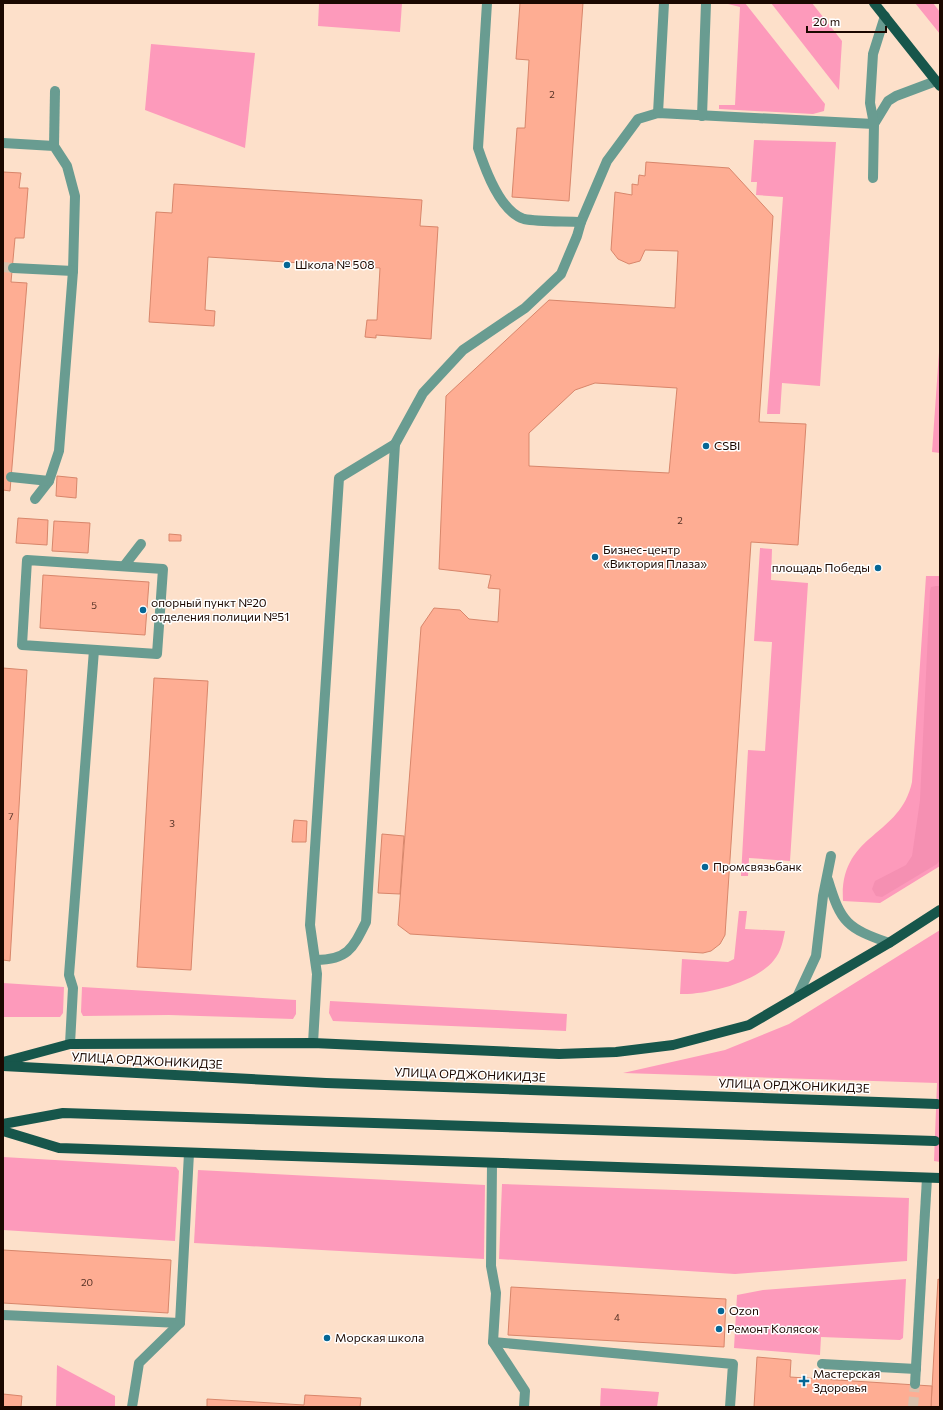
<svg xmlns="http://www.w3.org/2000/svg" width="943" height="1410" font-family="Commissioner,sans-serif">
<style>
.green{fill:#fd9abb}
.forest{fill:#f590b2}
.building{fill:#fead93;stroke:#d8866b;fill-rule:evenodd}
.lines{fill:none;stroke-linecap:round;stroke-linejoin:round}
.minor-tunnel{stroke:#dbc0ac;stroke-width:10;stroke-dasharray:10 5;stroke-linecap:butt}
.minor{stroke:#699c91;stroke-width:10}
.major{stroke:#17564b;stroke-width:10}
.poi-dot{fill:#056695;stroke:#fff;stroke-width:1.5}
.labels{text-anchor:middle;stroke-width:3;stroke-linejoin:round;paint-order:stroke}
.number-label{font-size:10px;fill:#543125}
.poi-label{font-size:12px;fill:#1b0800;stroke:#fff;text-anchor:start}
.street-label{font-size:12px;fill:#1b0800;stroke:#fff}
</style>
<rect width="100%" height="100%" fill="#fde0ca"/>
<!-- green -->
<g class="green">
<path d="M 319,3 L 402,3 L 400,32 L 318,26 Z"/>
<path d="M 724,3 L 745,3 L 825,104 L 824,111 L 813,114 L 719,109 L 719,105 L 735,105 L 740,7 Z"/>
<path d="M 771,3 L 812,3 L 842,41 L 839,90 Z"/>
<path d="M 915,3 L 933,3 L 940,12 L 940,34 Z"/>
<path d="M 151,44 L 255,53 L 245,148 L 145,110 Z"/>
<path d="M 754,140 L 836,142 L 820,386 L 782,383 L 780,414 L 767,414 L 783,197 L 756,195 L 757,182 L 751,182 Z"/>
<path d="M 940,338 L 940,453 L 932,452 Z"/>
<path d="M 760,548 L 772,549 L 771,580 L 808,583 L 790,861 L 749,858 L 748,876 L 741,876 L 748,750 L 765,751 L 772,642 L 754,641 Z"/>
<path d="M 926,576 L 940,576 L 940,866 L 880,903 L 843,901 C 839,833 900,838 912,782 Z"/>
<path d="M 739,911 L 747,911 L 745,929 L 785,931 C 783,941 781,952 774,960 C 757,982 707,995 680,994 L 682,959 L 728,962 L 734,959 Z"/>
<path d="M 940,930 L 940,1162 L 934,1161 L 937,1083 L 623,1073 L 725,1050 L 789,1024 Z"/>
<path d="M 3,983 L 64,987 L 63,1013 L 60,1017 L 3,1017 Z"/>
<path d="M 82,987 L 296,1000 L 296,1014 L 293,1019 L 169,1015 L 83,1016 L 81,1012 Z"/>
<path d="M 330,1001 L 567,1014 L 566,1031 L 333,1021 L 329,1013 Z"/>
<path d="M 3,1157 L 176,1167 L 179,1171 L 175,1241 L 3,1230 Z"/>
<path d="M 198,1170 L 485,1185 L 484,1259 L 194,1243 Z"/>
<path d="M 502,1184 L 909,1198 L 907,1261 L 735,1274 L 499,1259 Z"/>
<path d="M 906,1279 L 903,1338 L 900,1340 L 821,1337 L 820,1355 L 734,1348 L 737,1295 L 763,1290 Z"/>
<path d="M 57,1365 L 115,1396 L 115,1407 L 56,1407 Z"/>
<path d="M 601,1388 L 659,1392 L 657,1407 L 600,1407 Z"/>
</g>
<!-- forest -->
<path class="forest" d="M 936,586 L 940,586 L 940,860 L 937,864 L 882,897 L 876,896 L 872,889 L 875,881 L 906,865 L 912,856 L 920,800 L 930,591 L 931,587 Z"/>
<!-- building -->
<g class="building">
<path d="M 520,3 L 583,3 L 569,201 L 512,197 L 517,128 L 525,128 L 529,60 L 516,59 Z"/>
<path d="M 646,162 L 729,168 L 773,216 L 759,422 L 806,424 L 798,545 L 751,542 L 725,935 L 720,944 L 711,951 L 703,953 L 410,934 L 398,925 L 421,627 L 434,608 L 460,610 L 469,619 L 498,622 L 500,589 L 488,588 L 491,575 L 439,569 L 446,396 L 549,300 L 675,308 L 678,251 L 645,250 L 640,261 L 629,264 L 618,259 L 611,250 L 615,192 L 632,195 L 632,184 L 638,185 L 639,175 L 645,176 ZM 595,383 L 677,388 L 669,473 L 529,466 L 529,433 L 575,390 Z"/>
<path d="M 3,172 L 21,173 L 19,188 L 28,188 L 24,238 L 15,238 L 11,282 L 27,283 L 10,491 L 3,490 Z"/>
<path d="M 174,184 L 422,200 L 420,226 L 438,227 L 431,339 L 376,335 L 376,338 L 365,337 L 367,320 L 377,320 L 380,268 L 208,257 L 205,310 L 215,311 L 214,326 L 149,322 L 156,212 L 172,213 Z"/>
<path d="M 57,476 L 77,478 L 76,498 L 56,496 Z"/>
<path d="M 18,518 L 48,520 L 47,545 L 16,543 Z"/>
<path d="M 54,521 L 90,523 L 88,553 L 52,551 Z"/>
<path d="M 169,534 L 181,535 L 181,541 L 169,541 Z"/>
<path d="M 43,575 L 149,582 L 145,635 L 40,628 Z"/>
<path d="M 3,668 L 27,670 L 10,961 L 3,960 Z"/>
<path d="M 154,678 L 208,681 L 191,970 L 137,967 Z"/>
<path d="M 294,820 L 307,821 L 306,842 L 292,842 Z"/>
<path d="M 382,834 L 404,836 L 400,894 L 378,893 Z"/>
<path d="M 3,1250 L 171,1260 L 168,1313 L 3,1303 Z"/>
<path d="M 938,1279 L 940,1280 L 940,1407 L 931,1407 Z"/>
<path d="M 511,1287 L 726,1299 L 724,1347 L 508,1335 Z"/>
<path d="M 757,1357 L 791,1360 L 790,1377 L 932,1386 L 931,1407 L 754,1407 Z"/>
<path d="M 3,1394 L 22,1396 L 21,1407 L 3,1407 Z"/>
<path d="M 305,1395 L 361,1398 L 360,1407 L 207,1407 L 207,1399 L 304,1405 Z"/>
</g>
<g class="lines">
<!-- minor-tunnel -->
<g class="minor-tunnel">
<path d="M 3,267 L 13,268"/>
<path d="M 913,1407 L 915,1384"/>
</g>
<!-- minor -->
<g class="minor">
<path d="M 487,3 L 478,148 C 485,169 500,212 524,219 C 539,222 565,221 581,222 L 607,161 L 638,119 L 658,113 L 874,124"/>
<path d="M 658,113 L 664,3"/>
<path d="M 702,116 L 706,3"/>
<path d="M 874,124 L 888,101 L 896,96 L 936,81"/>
<path d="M 3,143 L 54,146 L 67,166 L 75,196 L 73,271 L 59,451 L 49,481 L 35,499"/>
<path d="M 54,146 L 55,91"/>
<path d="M 873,178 L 874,124 L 870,103 L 873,54 L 885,16"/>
<path d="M 13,268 L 73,271"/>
<path d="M 11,477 L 49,481"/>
<path d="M 27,560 L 163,569 L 157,654 L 22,645 Z"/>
<path d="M 124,566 L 141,544"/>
<path d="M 828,880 C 841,923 847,928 889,943"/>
<path d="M 316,960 C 348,960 353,948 366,922 L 395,444"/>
<path d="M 797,997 L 816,956 L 823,896 L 831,856"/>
<path d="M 313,1043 L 317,974 L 310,925 L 339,478 L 395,444 L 423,393 L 463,350 L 525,308 L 561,274 L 577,236 L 581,222"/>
<path d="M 70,1044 L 73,988 L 69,975 L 94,650"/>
<path d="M 492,1164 L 491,1266 L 496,1293 L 493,1342 L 525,1391 L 524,1407"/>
<path d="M 3,1315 L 180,1323"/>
<path d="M 493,1342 L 733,1364 L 730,1407"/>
<path d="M 822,1364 L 916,1369"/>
<path d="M 915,1384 L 927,1178"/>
<path d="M 132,1407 L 139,1363 L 180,1323 L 189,1153"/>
</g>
<!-- major -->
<g class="major">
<path d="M 874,3 L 940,86"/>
<path d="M 3,1062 L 70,1044 L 313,1043 L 559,1054 L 616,1052 L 673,1045 L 749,1025 L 889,943 L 940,910"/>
<path d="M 3,1066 L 326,1083 L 937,1104"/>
<path d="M 3,1124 L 63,1113 L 935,1141"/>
<path d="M 3,1131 L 59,1148 L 940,1178"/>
</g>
</g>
<!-- markers -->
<g class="poi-dot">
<circle cx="287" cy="265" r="4"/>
<circle cx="706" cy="446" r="4"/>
<circle cx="595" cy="557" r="4"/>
<circle cx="878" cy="568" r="4"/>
<circle cx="143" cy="610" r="4"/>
<circle cx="705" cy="867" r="4"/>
<circle cx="721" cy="1311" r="4"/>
<circle cx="719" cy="1329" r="4"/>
<circle cx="327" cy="1338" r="4"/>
<path d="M802 1375h4v4h4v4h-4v4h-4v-4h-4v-4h4z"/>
</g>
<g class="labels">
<!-- number labels -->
<g class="number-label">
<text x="552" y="98">2</text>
<text x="680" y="524">2</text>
<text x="94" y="609">5</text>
<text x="11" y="820">7</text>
<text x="172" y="827">3</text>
<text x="87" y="1286">20</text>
<text x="617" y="1321">4</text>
</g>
<!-- poi labels -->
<g class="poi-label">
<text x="295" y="269">Школа № 508</text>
<text x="714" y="450">CSBI</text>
<text x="603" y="554">Бизнес-центр<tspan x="603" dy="14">«Виктория Плаза»</tspan></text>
<text x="870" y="572" text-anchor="end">площадь Победы</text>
<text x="151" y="607">опорный пункт №20<tspan x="151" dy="14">отделения полиции №51</tspan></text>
<text x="713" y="871">Промсвязьбанк</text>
<text x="729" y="1315">Ozon</text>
<text x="727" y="1333">Ремонт Колясок</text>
<text x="335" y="1342">Морская школа</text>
<text x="813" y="1378">Мастерская<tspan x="813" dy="14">Здоровья</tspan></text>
</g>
<!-- street labels -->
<g class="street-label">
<text transform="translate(147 1061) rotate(3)" y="4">УЛИЦА ОРДЖОНИКИДЗЕ</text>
<text transform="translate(470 1075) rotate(2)" y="4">УЛИЦА ОРДЖОНИКИДЗЕ</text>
<text transform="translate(794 1086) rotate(2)" y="4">УЛИЦА ОРДЖОНИКИДЗЕ</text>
</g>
</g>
<!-- border -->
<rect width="943" height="1410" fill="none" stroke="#1b0800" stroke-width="8"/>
<!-- scale -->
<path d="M807 26v6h79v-6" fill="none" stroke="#1b0800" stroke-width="2"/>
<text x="813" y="26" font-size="12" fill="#1b0800" stroke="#ffffff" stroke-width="3" paint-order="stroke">20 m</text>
</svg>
